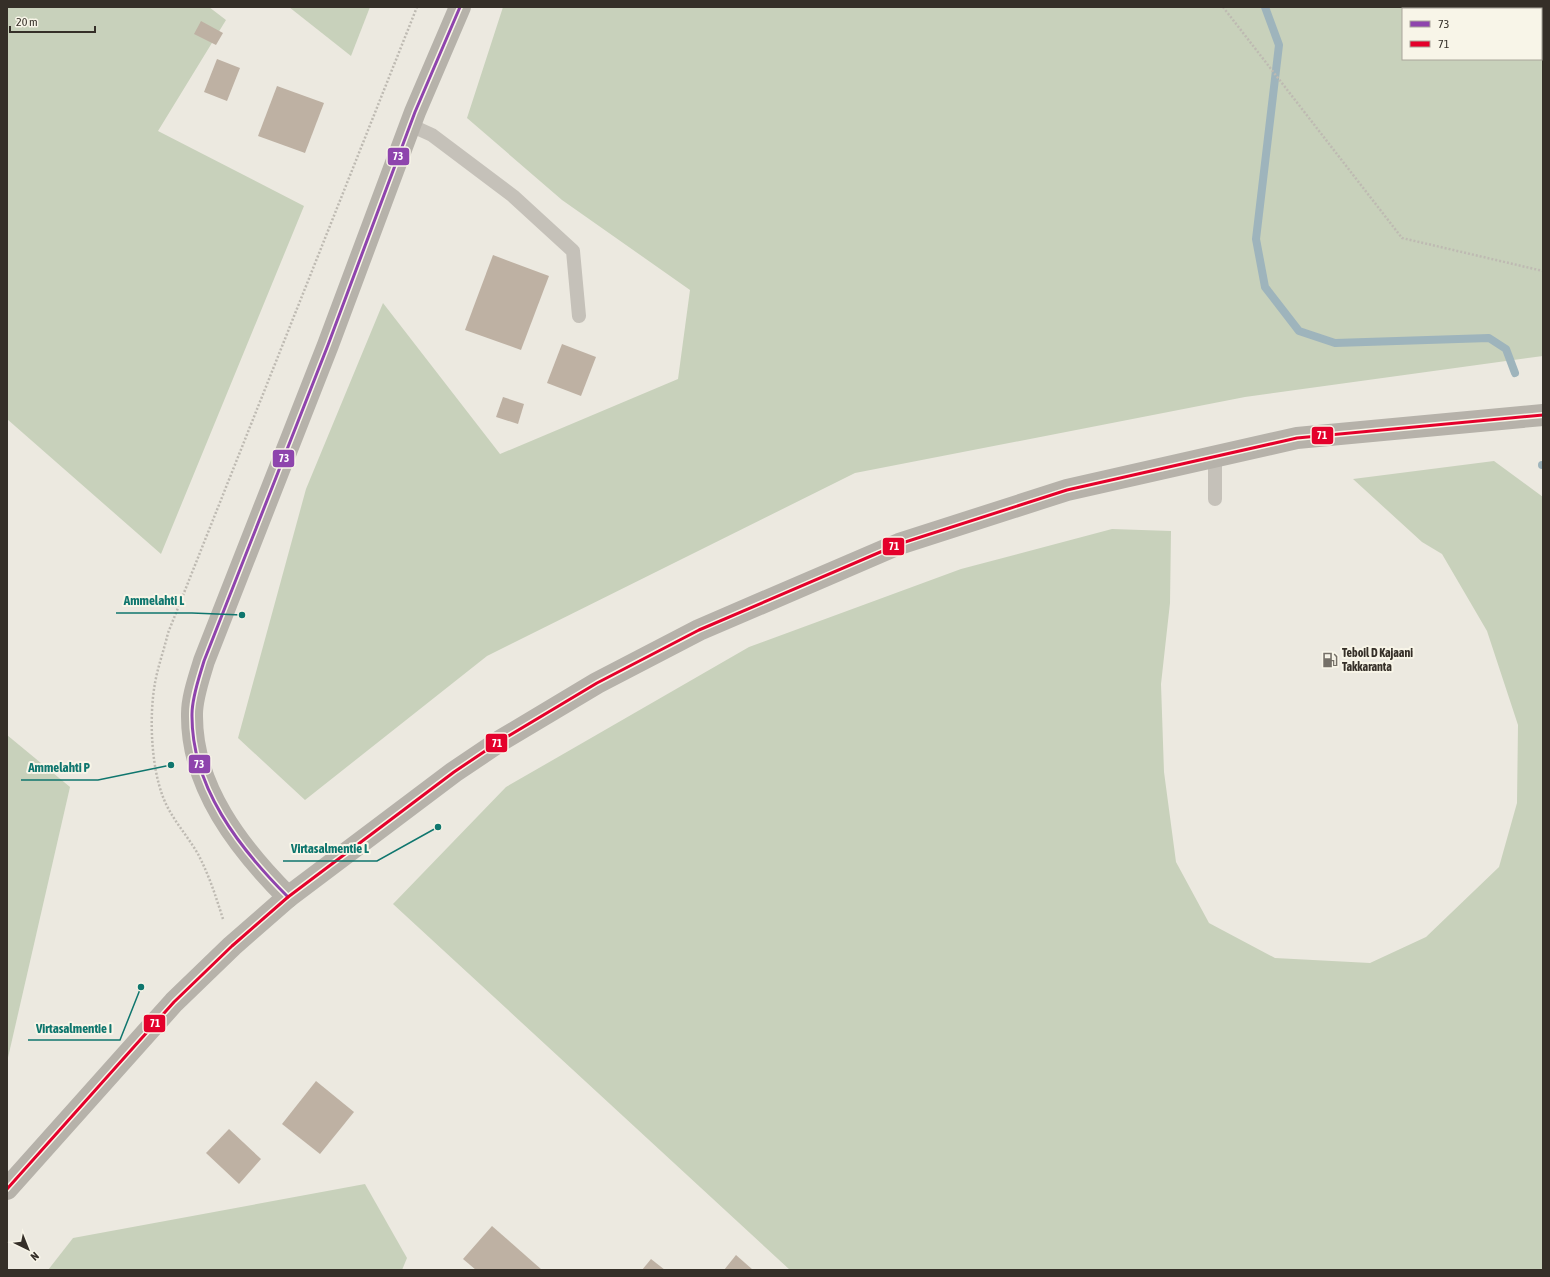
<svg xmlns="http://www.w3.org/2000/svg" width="1550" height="1277" font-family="'Asap Condensed',sans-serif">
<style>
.green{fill:#c8d1bb;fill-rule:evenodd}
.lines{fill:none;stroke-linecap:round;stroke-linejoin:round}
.stream{stroke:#9eb4bc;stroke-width:8}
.building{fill:#beb1a3}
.path{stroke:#bebab2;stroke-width:2.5;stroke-dasharray:2 2;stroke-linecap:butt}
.lane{stroke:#c5c1b9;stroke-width:14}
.secondary{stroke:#b6b2aa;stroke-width:22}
.bus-1-casing{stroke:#f8f5e8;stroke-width:6}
.bus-2-casing{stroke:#f8f5e8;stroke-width:6}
.bus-1{stroke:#8e44ad;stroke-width:3}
.bus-2{stroke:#e4002b;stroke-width:3}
.labels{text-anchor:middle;stroke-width:4;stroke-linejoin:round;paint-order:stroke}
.poi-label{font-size:12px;font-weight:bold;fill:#352f28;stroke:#f8f5e8;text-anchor:start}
.leader{fill:none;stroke:#0f766e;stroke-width:1.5}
.callout-dot{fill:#0f766e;stroke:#f8f5e8;stroke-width:1.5}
.callout-label{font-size:13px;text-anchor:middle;font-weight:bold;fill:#0f766e;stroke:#f8f5e8;stroke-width:4;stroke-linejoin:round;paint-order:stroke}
.line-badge{stroke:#f8f5e8;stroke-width:1.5}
.badge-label{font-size:11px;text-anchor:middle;font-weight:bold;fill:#fff}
</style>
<rect width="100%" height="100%" fill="#ece9e0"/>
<!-- green -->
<g class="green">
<path d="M 7,7 L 209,7 L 226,20 L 158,131 L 304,206 L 161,554 L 7,419 Z"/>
<path d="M 289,7 L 370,7 L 351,56 Z"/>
<path d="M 503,7 L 1543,7 L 1543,356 L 1245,397 L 855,473 L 487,656 L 305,800 L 238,738 L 306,489 L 383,303 L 500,454 L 678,379 L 690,290 L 562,200 L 467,118 ZM 1403,9 L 1541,9 L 1541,59 L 1403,59 Z"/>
<path d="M 1494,461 L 1543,497 L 1543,1270 L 790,1270 L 393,904 L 506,787 L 749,647 L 961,569 L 1112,529 L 1171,531 L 1170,603 L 1161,684 L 1164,772 L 1176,862 L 1209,923 L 1275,958 L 1370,963 L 1426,937 L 1499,867 L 1517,803 L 1518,725 L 1487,631 L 1442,554 L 1422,542 L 1353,479 Z"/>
<path d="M 7,735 L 70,787 L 7,1062 Z"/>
<path d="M 365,1184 L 407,1258 L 402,1270 L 48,1270 L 73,1238 Z"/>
</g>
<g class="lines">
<!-- stream -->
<g class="stream">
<path d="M 1265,7 L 1279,45 L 1256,239 L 1265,287 L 1299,331 L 1335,343 L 1489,338 L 1506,349 L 1515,373"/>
<path d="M 1542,465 L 1543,465"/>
</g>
</g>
<!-- building -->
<g class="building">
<path d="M 201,21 L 223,33 L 216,45 L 194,34 Z"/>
<path d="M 217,59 L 240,68 L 227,101 L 204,92 Z"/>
<path d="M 277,86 L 324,103 L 305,153 L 258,136 Z"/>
<path d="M 493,255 L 549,276 L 521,350 L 465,330 Z"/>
<path d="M 562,344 L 596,357 L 581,396 L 547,383 Z"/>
<path d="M 503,397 L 524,404 L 518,424 L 496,417 Z"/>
<path d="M 316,1081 L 354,1112 L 320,1154 L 282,1124 Z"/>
<path d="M 229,1129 L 261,1159 L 239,1184 L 206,1153 Z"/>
<path d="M 492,1226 L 542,1270 L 476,1270 L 463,1259 Z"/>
<path d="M 736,1255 L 753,1270 L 724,1270 Z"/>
<path d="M 651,1259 L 665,1270 L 642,1270 Z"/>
</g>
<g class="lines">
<!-- path -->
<g class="path">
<path d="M 1223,7 L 1402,238 L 1543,271"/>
<path d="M 223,919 C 216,897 209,875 198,854 C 187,835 171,818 163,797 C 151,766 149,716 155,683 C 158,666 164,650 168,633 L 417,7"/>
</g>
<!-- lane -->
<g class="lane">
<path d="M 410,125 L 432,135 L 513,196 L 573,251 L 579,316"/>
<path d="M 1215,457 L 1215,499"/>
</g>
<!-- secondary -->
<g class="secondary">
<path d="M 288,897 C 240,849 191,787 192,714 C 192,697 199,678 204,661 L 328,345 L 415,112 L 460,7"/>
<path d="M 7,1189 L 174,1002 L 232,946 L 288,897 L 454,772 L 500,741 L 597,683 L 699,630 L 899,544 L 1067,490 L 1297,438 L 1543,415"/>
</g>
<defs>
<path id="bus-1" d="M 288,897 C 240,849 191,787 192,714 C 192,697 199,678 204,661 L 328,345 L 415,112 L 460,7"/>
<path id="bus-2" d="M 7,1189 L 174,1002 L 232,946 L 288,897 L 454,772 L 500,741 L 597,683 L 699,630 L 899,544 L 1067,490 L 1297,438 L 1543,415"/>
</defs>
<!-- bus-1 casing -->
<use href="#bus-1" class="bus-1-casing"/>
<!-- bus-2 casing -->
<use href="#bus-2" class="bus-2-casing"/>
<!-- bus-1 -->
<use href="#bus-1" class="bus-1"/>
<!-- bus-2 -->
<use href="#bus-2" class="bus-2"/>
</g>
<!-- icons -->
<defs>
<symbol id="fuel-bare" viewBox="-9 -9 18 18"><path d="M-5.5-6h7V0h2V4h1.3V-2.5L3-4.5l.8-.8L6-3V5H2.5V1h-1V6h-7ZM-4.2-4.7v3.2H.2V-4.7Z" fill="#757068" stroke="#f8f5e8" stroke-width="2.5" paint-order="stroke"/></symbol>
</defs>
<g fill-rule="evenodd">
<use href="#fuel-bare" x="1319" y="649" width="22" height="22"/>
</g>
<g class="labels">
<!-- poi labels -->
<g class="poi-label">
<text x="1342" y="657">Teboil D Kajaani<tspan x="1342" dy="14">Takkaranta</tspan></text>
</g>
</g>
<!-- callouts -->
<path class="leader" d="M242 615L192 613H116M171 765L98 780H21M438 827L377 861H283M141 987L120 1040H28"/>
<g class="callout-dot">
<circle cx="242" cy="615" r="4"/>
<circle cx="171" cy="765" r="4"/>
<circle cx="438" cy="827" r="4"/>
<circle cx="141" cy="987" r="4"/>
</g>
<g class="callout-label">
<text x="154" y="605">Ammelahti L</text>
<text x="59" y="772">Ammelahti P</text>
<text x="330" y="853">Virtasalmentie L</text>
<text x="74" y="1033">Virtasalmentie I</text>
</g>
<g class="line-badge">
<rect x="387" y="147" width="23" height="19" rx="4" fill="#8e44ad"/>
<rect x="1311" y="426" width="23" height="19" rx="4" fill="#e4002b"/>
<rect x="272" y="449" width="23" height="19" rx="4" fill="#8e44ad"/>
<rect x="882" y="537" width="23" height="19" rx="4" fill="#e4002b"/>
<rect x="485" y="733" width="23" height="20" rx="4" fill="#e4002b"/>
<rect x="188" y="754" width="23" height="20" rx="4" fill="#8e44ad"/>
<rect x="143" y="1014" width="23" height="19" rx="4" fill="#e4002b"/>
</g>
<g class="badge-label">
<text x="398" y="160">73</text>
<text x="1322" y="439">71</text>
<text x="284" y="462">73</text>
<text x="894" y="550">71</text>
<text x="497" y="747">71</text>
<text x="199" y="768">73</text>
<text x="155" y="1027">71</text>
</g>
<!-- border -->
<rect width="1550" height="1277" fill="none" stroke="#352f28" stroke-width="16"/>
<!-- legend -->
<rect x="1402" y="8" width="140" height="52" fill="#f8f5e8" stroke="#aaa69b"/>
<rect x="1410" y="21" width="20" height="6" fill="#8e44ad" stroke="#aaa69b"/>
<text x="1438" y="28" font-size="12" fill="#352f28">73</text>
<rect x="1410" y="41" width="20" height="6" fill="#e4002b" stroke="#aaa69b"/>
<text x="1438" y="48" font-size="12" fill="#352f28">71</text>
<!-- north arrow -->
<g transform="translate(28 1249) rotate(137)" stroke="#f8f5e8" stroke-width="3" paint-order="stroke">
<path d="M0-3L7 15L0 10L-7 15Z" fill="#352f28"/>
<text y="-6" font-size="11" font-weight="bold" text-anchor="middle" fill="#352f28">N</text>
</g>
<!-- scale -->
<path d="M10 26v6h85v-6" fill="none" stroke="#352f28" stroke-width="2"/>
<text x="16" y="26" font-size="12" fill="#352f28" stroke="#f8f5e8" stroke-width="3" paint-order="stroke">20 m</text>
</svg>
